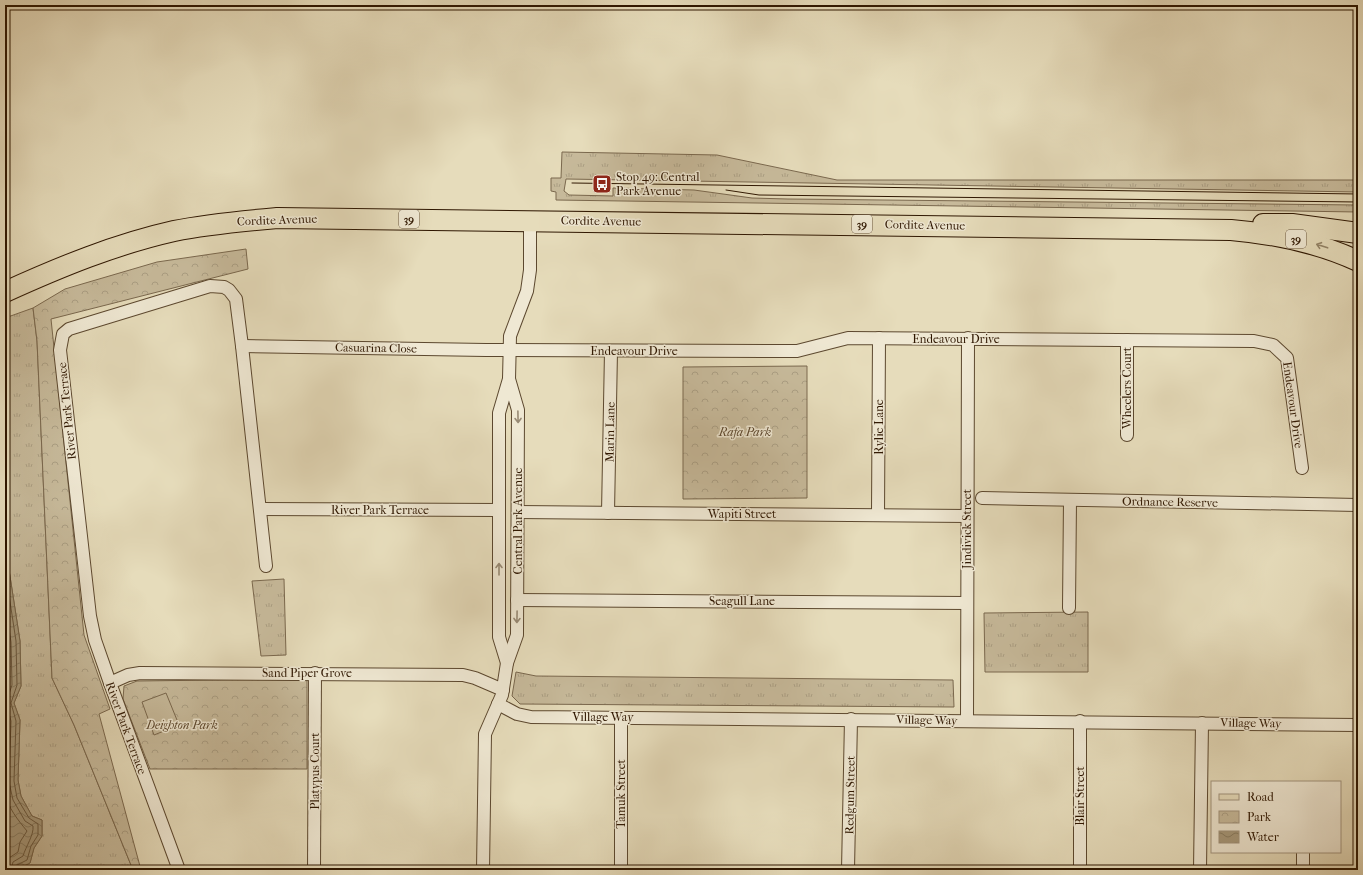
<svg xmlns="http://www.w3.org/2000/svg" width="1363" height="875" font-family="'IM FELL French Canon',serif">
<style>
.grass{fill:url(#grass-tufts);stroke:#7a684e}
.park{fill:url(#park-crowns);stroke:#7a684e}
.pitch{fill:#c7ba9b;stroke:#7a684e}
.water{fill:url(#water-waves);stroke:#77654a}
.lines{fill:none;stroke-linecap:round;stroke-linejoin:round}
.shore{stroke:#6a583e;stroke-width:1}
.street-casing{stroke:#5c482f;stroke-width:14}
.primary-casing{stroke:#2e1600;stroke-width:22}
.street{stroke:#efe8d3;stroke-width:12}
.primary{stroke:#e6dcbb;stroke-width:20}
.tram{stroke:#2e1600;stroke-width:1}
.oneway{stroke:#938367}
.oneway2{stroke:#988a74}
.labels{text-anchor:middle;stroke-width:3;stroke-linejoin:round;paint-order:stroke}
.shield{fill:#efe8d3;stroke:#68553f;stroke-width:1}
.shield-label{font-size:11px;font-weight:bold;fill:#2e1600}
.poi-label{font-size:12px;fill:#2e1600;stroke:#efe8d3;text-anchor:start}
.street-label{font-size:12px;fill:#2e1600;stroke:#efe8d3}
.park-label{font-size:12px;font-style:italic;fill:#5c472e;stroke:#efe8d3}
</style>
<defs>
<pattern id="grass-tufts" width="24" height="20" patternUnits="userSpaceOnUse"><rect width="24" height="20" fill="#c7ba9b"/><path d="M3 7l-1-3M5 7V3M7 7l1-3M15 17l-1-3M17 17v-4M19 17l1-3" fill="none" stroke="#ab9f84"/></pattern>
<pattern id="park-crowns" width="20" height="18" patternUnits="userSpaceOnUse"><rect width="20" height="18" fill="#c7ba9b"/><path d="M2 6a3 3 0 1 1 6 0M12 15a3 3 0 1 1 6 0" fill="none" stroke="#ab9f84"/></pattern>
<pattern id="water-waves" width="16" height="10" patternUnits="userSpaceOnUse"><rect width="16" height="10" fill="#a7997b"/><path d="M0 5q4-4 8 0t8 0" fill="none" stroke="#887c62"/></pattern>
</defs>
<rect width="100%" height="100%" fill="#e6dcbb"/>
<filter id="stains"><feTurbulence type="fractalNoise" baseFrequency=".005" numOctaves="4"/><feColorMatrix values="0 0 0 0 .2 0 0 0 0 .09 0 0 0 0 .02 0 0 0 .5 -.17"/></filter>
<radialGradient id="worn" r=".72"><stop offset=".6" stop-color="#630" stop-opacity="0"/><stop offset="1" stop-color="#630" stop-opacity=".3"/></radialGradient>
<!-- grass -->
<g class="grass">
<path d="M 562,152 L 717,155 L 837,180 L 1358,180 L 1358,192 L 566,179 L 564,191 L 569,195 L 613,196 L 613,188 L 694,190 L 752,198 L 788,199 L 1358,205 L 1358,212 L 556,200 L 556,192 L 551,191 L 551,178 L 561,178 Z"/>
<path d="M 33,308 L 37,341 L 52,678 L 74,725 L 133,870 L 16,870 L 30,863 L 34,848 L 42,836 L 42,820 L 32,816 L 21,796 L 18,780 L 20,720 L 14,703 L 21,686 L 20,641 L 5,544 L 5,318 Z"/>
<path d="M 284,579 L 286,655 L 261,656 L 252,581 Z"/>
<path d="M 1088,612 L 1088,672 L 985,672 L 984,613 Z"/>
<path d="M 516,672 L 536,676 L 953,680 L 954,707 L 520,704 L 512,696 Z"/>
</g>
<!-- park -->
<g class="park">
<path d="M 246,249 L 248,269 L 51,319 L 84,635 L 110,709 L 99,714 L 141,870 L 133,870 L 74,725 L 52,678 L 37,341 L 33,308 L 65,289 L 157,262 Z"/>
<path d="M 807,366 L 807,498 L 683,499 L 683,367 Z"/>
<path d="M 307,679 L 307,769 L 150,769 L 123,699 L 124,686 L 137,681 Z"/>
</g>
<!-- pitch -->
<path class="pitch" d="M 166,693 L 179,725 L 154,735 L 142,702 Z"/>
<!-- water -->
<path class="water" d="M 5,544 L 20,641 L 21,686 L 14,703 L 20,720 L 18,780 L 21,796 L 32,816 L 42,820 L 42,836 L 34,848 L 30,863 L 16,870 L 5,870 Z"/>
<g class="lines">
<!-- shore -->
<g class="shore">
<path d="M 5,569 L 16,641 L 17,685 L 11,703 L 16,721 L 14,781 L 17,798 L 29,818 L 38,824 L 38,835 L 31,846 L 27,860 L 17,865 L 16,870"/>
<path d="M 5,602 L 11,642 L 12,685 L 6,703 L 11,721 L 9,782 L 13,800 L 25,821 L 33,826 C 34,835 26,846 23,856 L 13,862 L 11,870"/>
<path d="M 5,641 L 5,685"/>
<path d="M 5,793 C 8,808 18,820 27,831 L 20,842 L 18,852 L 9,858 L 5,865"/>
</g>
<defs>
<g id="street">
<path d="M 1127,340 L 1127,435"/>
<path d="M 242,346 L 486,350 L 797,351 L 848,338 L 1254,341 L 1273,345 L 1287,358 L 1302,468"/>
<path d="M 982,498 L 1358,505"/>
<path d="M 260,509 L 499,510"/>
<path d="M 518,512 L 967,516"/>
<path d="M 608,513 L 611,351"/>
<path d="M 878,515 L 879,338"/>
<path d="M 517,600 L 967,603"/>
<path d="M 1069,608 L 1070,500"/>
<path d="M 507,663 L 499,637 L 499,413 L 509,379 L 510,336 L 527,291 L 530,270 L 530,220"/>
<path d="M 110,683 L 128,675 L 140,673 L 463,675 L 475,678 L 503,690"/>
<path d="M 498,704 L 517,714 L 531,717 L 1358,725"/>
<path d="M 967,720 L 968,338"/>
<path d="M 179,870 L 110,683 L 95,640 L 90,616 L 60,350 L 63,334 L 69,329 L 210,286 L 224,287 L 229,290 L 236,299 L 242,346 L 266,566"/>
<path d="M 314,870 L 315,673"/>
<path d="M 483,870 L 485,734 L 502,695 L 507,663 L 517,635 L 518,410 L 509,379"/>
<path d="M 621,870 L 621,718"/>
<path d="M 848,870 L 851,719"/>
<path d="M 1080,870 L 1080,721"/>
<path d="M 1200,870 L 1202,723"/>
<path d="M 1303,870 L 1303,852"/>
</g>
<g id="primary">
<path d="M 1263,224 L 1292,224 L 1358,233"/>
<path d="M 5,292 C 60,267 116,244 174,231 C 208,224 243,221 277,218 L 1231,230 C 1276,234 1317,242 1358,261"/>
</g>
</defs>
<!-- street casing -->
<use href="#street" class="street-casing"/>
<!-- primary casing -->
<use href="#primary" class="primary-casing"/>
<!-- street -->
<use href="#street" class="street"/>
<!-- primary -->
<use href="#primary" class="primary"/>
<!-- tram -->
<g class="tram">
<path d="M 572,183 L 1358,194"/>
<path d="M 726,190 L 759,195 L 1358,202"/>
</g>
</g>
<!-- one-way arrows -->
<defs><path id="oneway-shaft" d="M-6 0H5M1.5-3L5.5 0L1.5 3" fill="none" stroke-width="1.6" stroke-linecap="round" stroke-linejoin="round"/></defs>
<use class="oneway" href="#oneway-shaft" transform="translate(1322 246) rotate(-162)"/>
<g class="oneway2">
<use href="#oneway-shaft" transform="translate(518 417) rotate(89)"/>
<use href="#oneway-shaft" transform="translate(499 569) rotate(-90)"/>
<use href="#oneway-shaft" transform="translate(517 617) rotate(91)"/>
</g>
<!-- icons -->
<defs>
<symbol id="bus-square" viewBox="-11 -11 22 22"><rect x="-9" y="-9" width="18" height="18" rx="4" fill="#8f2418" stroke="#efe8d3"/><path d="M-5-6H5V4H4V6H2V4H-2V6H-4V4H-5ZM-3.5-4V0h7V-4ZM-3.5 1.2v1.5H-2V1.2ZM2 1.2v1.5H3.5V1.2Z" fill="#fff"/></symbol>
</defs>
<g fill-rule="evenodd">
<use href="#bus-square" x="591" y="173" width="22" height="22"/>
</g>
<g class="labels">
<!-- shield labels -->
<g class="shield">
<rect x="399" y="210" width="20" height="18" rx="3"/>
<rect x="852" y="215" width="20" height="18" rx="3"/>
<rect x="1286" y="230" width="20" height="18" rx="3"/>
</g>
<g class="shield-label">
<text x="409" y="223">39</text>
<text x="862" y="228">39</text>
<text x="1296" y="243">39</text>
</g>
<!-- poi labels -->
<g class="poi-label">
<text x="616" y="181">Stop 49: Central<tspan x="616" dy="14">Park Avenue</tspan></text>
</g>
<!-- street labels -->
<g class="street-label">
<text transform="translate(277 220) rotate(-2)" y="4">Cordite Avenue</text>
<text transform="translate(601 221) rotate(1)" y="4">Cordite Avenue</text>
<text transform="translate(925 225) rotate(1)" y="4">Cordite Avenue</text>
<text x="956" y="343">Endeavour Drive</text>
<text transform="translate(376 348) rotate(1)" y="4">Casuarina Close</text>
<text x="634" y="355">Endeavour Drive</text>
<text transform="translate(1127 388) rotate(-90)" y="4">Wheelers Court</text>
<text transform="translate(1293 405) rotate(82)" y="4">Endeavour Drive</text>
<text transform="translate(67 411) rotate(-96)" y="4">River Park Terrace</text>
<text transform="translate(879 427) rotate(-90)" y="4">Rylie Lane</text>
<text transform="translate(610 432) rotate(-89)" y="4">Marin Lane</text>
<text transform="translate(1170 502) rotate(1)" y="4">Ordnance Reserve</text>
<text x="380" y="514">River Park Terrace</text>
<text x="742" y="518">Wapiti Street</text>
<text transform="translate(518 521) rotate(-90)" y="4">Central Park Avenue</text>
<text transform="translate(967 529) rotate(-90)" y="4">Jindivick Street</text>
<text x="742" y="605">Seagull Lane</text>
<text x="307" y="677">Sand Piper Grove</text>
<text x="603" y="721">Village Way</text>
<text transform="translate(927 720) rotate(1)" y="4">Village Way</text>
<text transform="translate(1251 723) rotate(1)" y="4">Village Way</text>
<text transform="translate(126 728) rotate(70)" y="4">River Park Terrace</text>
<text transform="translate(315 771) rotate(-90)" y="4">Platypus Court</text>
<text transform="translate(621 794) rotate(-90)" y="4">Tamuk Street</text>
<text transform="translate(850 795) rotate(-89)" y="4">Redgum Street</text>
<text transform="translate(1080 796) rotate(-90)" y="4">Blair Street</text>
</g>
<!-- park labels -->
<g class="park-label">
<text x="745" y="436">Rafa Park</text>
<text x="182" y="729">Deighton Park</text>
</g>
</g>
<!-- margin -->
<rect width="1363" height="875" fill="none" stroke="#e6dcbb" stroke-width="20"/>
<rect x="6" y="6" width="1351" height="863" fill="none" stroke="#2e1600" stroke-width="2"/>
<rect x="10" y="10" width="1343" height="855" fill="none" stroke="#2e1600"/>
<!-- legend -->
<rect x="1211" y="781" width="130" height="72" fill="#efe8d3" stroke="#a2947f"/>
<rect x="1219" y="794" width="20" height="6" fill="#e6dcbb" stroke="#a2947f"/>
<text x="1247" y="801" font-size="12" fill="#2e1600">Road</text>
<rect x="1219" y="811" width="20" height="12" fill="url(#park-crowns)" stroke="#a2947f"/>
<text x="1247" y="821" font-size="12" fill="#2e1600">Park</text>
<rect x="1219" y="831" width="20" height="12" fill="url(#water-waves)" stroke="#a2947f"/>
<text x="1247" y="841" font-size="12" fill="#2e1600">Water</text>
<rect width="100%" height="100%" filter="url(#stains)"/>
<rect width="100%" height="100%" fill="url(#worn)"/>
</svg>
